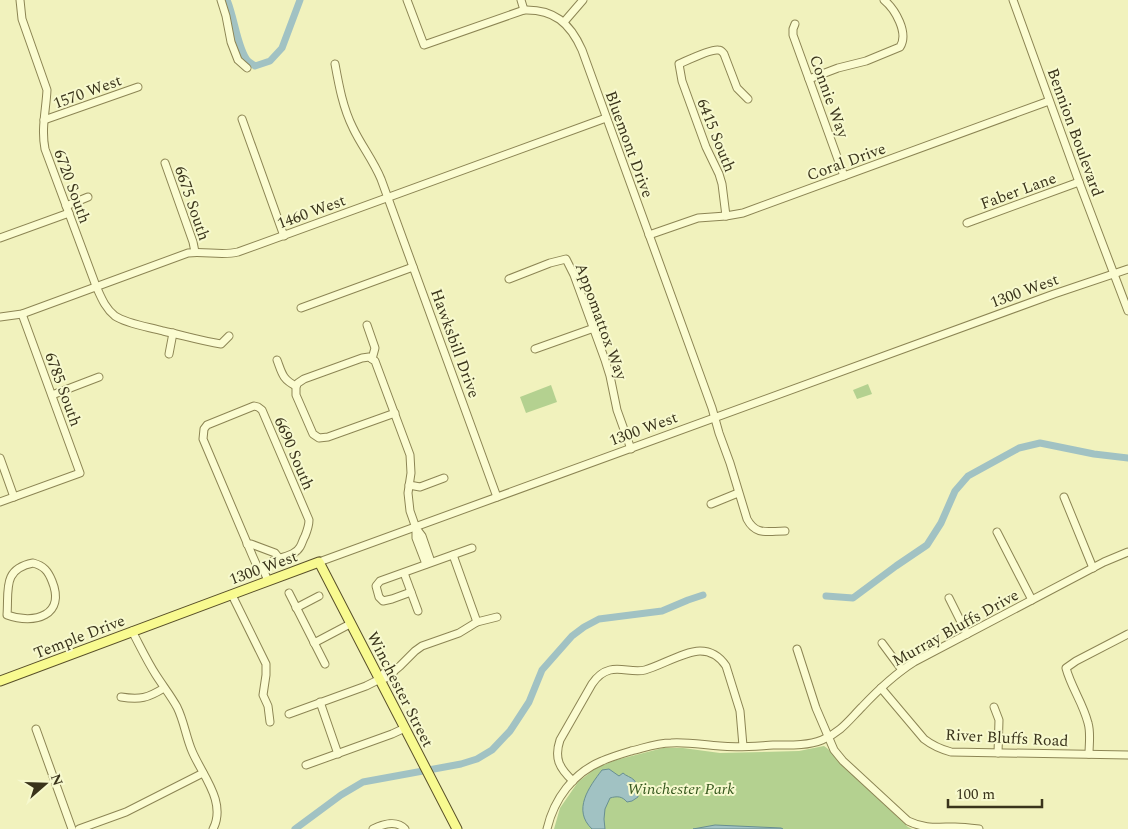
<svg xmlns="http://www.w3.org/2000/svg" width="1128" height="829" font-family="Spectral,serif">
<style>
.green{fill:#b4d190}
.water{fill:#a1c2c3;stroke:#688f92}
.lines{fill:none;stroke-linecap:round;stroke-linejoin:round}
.canal{stroke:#a1c2c3;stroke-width:7}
.minor-casing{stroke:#8c8554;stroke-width:9}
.major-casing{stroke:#595029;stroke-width:11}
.minor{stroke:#fbfcd1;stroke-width:7}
.major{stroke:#f8fa90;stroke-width:9}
.labels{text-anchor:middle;stroke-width:4;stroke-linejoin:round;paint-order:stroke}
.street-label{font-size:16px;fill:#3a341b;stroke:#f7f9ce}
.park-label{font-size:16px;font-style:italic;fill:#37591f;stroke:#f7f9ce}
</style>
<rect width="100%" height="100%" fill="#f1f2bd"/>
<!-- green -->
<g class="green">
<path d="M 868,384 L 872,394 L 857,399 L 853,390 Z"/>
<path d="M 551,385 L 557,402 L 526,413 L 520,397 Z"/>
<path d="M 824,746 C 831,750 835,758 841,764 C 863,784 885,806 908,827 L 912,829 L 554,829 L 560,808 L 578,782 L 596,768 L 616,760 L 663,748 L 683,748 L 720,753 L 799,751 Z"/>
</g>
<!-- water -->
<g class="water">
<path d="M 609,769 L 619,776 L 623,773 C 626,776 631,777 634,780 C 638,785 638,791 638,797 L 632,801 L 627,802 C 622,796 617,796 610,798 L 605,809 L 604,819 L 605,829 L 592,829 C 572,810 589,787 602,770 Z"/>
<path d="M 715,825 L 781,828 L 783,829 L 693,829 Z"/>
</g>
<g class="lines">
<!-- canal -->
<g class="canal">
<path d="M 227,0 C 234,15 238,51 248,61 C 250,63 252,64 255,66 L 270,61 L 282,48 L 300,0"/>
<path d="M 826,596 L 853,598 L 896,566 L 927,545 L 941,523 L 955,491 L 968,476 L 1019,448 L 1040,443 L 1094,454 L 1128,458"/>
<path d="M 295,829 L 341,795 L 363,782 L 461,764 L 477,759 L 492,750 L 510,731 L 529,702 L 542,670 L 572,636 L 584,627 L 599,619 L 662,611 L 688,600 L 703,595"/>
</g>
<defs>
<g id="minor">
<path d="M 20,0 L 22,19 L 47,90 C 46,110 41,129 45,149 L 96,286 C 101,297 105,308 115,316 C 127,324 149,327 163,331 C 182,335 201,341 221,344 L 229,336"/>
<path d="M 221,0 L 226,16 L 231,42 L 238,60 L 247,68"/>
<path d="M 407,0 L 424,45 L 524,10 C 554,9 570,23 582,50 L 712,408 L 719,433 L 730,463 L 747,519 C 756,536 768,531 785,531"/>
<path d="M 521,0 L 524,10"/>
<path d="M 1013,0 L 1079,182 L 1128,311"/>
<path d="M 564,22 L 583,0"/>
<path d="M 795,24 L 793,29 L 793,35 L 844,176"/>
<path d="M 335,64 C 339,86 343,108 353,128 C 361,145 373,160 381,179 L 497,497"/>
<path d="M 809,79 L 838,68 L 866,61 L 900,47 C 909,33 895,9 884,0"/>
<path d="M 242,119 L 284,236"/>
<path d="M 44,120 L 138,87"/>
<path d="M 165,163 L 193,242 L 195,252"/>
<path d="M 66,206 L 88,197"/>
<path d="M 726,216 L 722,184 L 719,174 L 706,147 L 682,81 L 679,64 C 686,61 710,49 718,50 C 722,50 722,52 724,54 L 737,88 L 748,99"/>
<path d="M 967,223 L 1079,182"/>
<path d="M 649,235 L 698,218 L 726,216 L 743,213 L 1049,101"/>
<path d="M 0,238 L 69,213"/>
<path d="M 509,279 L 550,263 L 566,259 L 574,275 L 605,360 L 610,376 L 617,410 L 631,449"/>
<path d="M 301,308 L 413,267"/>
<path d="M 0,317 L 22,314 L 188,253 C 205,251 222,256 238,252 L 606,118"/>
<path d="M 367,325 L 375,348 L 372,359"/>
<path d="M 535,349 L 594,328"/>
<path d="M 169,354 L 173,333"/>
<path d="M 277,360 C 282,373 282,379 296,386"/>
<path d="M 296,386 L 298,383 L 304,379 L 362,358 L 369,357 L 375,361 L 410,455 L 411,473 L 408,493 L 410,511 L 416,528 L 422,536 L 431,562"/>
<path d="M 296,386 L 296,395 L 313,434 L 319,438 L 328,437 L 395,413"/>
<path d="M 52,395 L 99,377"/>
<path d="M 0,458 L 14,497"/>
<path d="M 409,485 L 420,487 L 444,478"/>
<path d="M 1064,497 L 1093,568"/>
<path d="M 0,502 L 80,473 L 22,314"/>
<path d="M 711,504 L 738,493"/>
<path d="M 416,528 L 416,538 L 426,564"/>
<path d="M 997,532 L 1032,600"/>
<path d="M 247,544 L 251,544 L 275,553 L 279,558"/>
<path d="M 453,555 L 477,622"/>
<path d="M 319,562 L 1054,294 L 1128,269"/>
<path d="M 33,563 C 44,566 48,571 52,581 C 66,615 35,625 7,615 C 9,590 2,569 33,563 Z"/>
<path d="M 263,569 L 257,566 L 253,557 L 203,439 L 204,429 L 207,425 L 254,406 L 258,407 L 262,410 L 309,520 C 309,526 307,531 305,536 C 303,539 302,544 300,547 C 293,559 274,555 263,569 L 268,581"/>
<path d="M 404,573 L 418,611"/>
<path d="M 411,592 L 392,599 L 383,601 L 379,597 L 376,586 L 380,581 L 472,548"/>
<path d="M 289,593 L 325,664"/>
<path d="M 232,595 L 266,664 L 266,675 L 263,695 L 268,706 L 270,722"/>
<path d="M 949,598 L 967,634"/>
<path d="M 296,608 L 319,596"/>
<path d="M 132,631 C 140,646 147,661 156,675 C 163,686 171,696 177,707 C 184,721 186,737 192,751 C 202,775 227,802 213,829"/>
<path d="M 314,643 L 350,624"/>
<path d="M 882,643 L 902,670"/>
<path d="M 797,649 L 816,708 L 834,750 L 843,761 L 908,821 C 924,829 937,827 955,827 C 963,827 971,828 979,829"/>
<path d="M 380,679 L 384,673 L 389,671 L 394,671 L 400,666 L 415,651 L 422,646 L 459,633 L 477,622 L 497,617"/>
<path d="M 881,688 L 924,739 C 933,746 940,749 951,752 L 1128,755"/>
<path d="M 121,697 C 140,700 148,698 164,688"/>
<path d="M 320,702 L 338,754"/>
<path d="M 994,707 L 999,720 L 998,753"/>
<path d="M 289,714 L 366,686 L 380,679 L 386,678 L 392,675 L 394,671"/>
<path d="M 36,729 L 72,829"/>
<path d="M 1089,754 C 1089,744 1091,733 1088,723 C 1083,703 1071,687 1066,668 L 1076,661 L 1128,634"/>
<path d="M 306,765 L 392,734 L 405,728"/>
<path d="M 573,781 C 559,768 554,758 560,740 L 592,684 C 596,678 602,672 610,670 C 621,667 633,673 645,670 C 660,666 685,651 700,651 C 712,651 720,657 726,666 L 740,711 L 743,746"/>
<path d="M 79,829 L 126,812 L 203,773"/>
<path d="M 373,829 C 383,824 397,820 405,829"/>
<path d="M 547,829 C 554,799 573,773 602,761 C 611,757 621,754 631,751 C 644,748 657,743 671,743 C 688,742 704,745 720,746 C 738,748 756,746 773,745 C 789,745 807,746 822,740 C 841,732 849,720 862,707 C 878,690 895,674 914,662 L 1104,562 L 1128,552"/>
</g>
<path id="major" d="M 0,681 L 319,562 L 457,829"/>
</defs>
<!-- minor casing -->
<use href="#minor" class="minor-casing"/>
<!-- major casing -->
<use href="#major" class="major-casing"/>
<!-- minor -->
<use href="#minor" class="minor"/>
<!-- major -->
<use href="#major" class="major"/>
</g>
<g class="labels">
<!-- street labels -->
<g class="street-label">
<text transform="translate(87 91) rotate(-20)" y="6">1570 West</text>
<text transform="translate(830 96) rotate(70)" y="6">Connie Way</text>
<text transform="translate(1076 132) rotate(70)" y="6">Bennion Boulevard</text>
<text transform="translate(717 135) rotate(68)" y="6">6415 South</text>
<text transform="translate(630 144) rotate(70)" y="6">Bluemont Drive</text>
<text transform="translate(846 161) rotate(-20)" y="6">Coral Drive</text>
<text transform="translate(73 186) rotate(70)" y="6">6720 South</text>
<text transform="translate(1018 190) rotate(-20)" y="6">Faber Lane</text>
<text transform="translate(193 203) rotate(71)" y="6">6675 South</text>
<text transform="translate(311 211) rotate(-20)" y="6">1460 West</text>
<text transform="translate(1024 290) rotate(-20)" y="6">1300 West</text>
<text transform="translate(602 321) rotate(70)" y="6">Appomattox Way</text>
<text transform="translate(456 343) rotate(70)" y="6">Hawksbill Drive</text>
<text transform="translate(64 389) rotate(70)" y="6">6785 South</text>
<text transform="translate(643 428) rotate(-20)" y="6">1300 West</text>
<text transform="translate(295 453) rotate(67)" y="6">6690 South</text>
<text transform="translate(263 567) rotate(-20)" y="6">1300 West</text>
<text transform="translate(955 627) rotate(-29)" y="6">Murray Bluffs Drive</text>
<text transform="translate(79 636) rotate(-21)" y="6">Temple Drive</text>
<text transform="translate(401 689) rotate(63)" y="6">Winchester Street</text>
<text transform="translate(1007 737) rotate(3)" y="6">River Bluffs Road</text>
</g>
<!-- park labels -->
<g class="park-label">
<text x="681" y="794">Winchester Park</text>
</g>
</g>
<!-- north arrow -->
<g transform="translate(45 784) rotate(70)" stroke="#f7f9ce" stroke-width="4" paint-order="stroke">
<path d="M0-4L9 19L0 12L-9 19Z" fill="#3a341b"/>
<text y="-8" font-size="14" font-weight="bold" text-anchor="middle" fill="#3a341b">N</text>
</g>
<!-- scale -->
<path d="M948 799v8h94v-8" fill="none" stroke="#3a341b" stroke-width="2.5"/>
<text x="956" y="799" font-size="15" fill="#3a341b" stroke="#f7f9ce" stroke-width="4" paint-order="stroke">100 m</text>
</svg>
